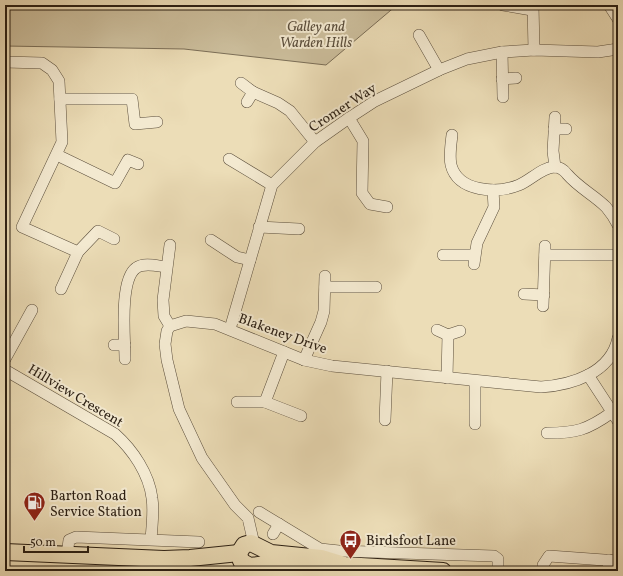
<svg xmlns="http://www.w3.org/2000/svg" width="623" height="576" font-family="Vollkorn,serif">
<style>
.green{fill:#cbbd9b;stroke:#7b6e57}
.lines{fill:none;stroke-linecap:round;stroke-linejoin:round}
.minor-casing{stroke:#5b4e3c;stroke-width:12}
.highway-casing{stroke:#2b1f13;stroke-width:18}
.minor{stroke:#f3e9d0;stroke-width:11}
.highway{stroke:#ecddb7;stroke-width:16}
.labels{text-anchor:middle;stroke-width:4;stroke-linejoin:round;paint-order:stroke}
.park-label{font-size:14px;font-style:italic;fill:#5b4e3c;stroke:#f3e9d0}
.street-label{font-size:14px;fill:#2b1f13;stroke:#f3e9d0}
.poi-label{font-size:14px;fill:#2b1f13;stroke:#f3e9d0;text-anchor:start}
</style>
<rect width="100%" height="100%" fill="#ecddb7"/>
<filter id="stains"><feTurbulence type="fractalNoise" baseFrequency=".005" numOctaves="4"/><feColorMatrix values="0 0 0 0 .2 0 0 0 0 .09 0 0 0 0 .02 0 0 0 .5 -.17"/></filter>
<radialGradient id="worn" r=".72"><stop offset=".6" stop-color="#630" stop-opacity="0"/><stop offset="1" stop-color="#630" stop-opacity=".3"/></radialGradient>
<!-- green -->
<path class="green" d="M 5,5 L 397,5 L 326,65 L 184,49 L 5,46 Z"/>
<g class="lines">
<defs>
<g id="minor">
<path d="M 503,5 L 532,10"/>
<path d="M 533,5 L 534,50"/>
<path d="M 609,5 L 618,19"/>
<path d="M 419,35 L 439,70"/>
<path d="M 502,52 L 503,97"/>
<path d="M 5,62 L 42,63 L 52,70 L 59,81 L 62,142 L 22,227 L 78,252"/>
<path d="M 502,79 L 516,78"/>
<path d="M 241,83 L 253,92 L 278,103 L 290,111 L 315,142"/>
<path d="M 60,99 L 132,99 L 135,124 L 157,122"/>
<path d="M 247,102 L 253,92"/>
<path d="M 349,118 L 363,141 L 362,193 L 370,204 L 387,207"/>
<path d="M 554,129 L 566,129"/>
<path d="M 452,135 C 451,144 449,156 451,165 C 458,192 497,194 519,185 C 531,180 541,168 554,167 C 559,167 564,170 567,174 C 579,188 594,195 606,207 C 611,213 615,219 618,225"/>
<path d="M 57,155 L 115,183 L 128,160 L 138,164"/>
<path d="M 229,159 L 272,185"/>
<path d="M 555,167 L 553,151 L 555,117"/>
<path d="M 259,227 L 299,229"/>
<path d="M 211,240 L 237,257 L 250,260"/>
<path d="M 170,245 L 163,300 L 164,316 L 170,326"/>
<path d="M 443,255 L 474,255"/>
<path d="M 545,255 L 618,255"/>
<path d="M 474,264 L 477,243 L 494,207 L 493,190"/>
<path d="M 325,287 L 376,287"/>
<path d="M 61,289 L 78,252 L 98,231 L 114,239"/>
<path d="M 524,294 L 544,295"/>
<path d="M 543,306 L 545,246"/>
<path d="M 230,329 L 272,185 L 315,142 L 349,118 L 375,101 L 439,70 L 467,59 L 502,52 L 534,50 L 598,52 L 618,49"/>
<path d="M 437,330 L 448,335 L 460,331"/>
<path d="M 114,345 L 125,345"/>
<path d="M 5,359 L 32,310"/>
<path d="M 125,359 C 125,340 119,280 136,268 C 144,262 157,266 166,267"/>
<path d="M 304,360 L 321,322 L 324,311 L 325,276"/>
<path d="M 5,370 L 115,434 C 133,450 149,474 152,498 C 154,511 152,526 151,539"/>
<path d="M 588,375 L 618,421"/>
<path d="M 447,378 L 448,335"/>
<path d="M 237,402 L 265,402 L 301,416"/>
<path d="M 265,402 L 284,352"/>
<path d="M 385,420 L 387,371"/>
<path d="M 475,424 L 475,381"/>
<path d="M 547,433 C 576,433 587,430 611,413"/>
<path d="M 259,512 L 320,549 L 339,551 L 494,556 L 498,559 L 498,571"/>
<path d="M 273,534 L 279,524"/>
<path d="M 254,544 L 248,518 L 235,505 L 202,458 L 179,409 L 167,360 L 165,344 L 167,331 L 170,326 L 186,321 L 215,324 L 304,360 L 332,366 L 541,387 C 572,385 611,373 618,338"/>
<path d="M 67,555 L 69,540 L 76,537 L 199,542"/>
<path d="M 543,571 L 543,565 L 549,556 L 618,561"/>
<path d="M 608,571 L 609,560"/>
</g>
<g id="highway">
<path d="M 5,552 L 164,559 L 190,558 L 239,553"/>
<path d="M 344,565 L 320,569 L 297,569 L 266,564 L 250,566 L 241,561 L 239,553 L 244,545 L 251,543 L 271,553 L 321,558 L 344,565 L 443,571"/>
</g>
</defs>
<!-- minor casing -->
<use href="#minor" class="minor-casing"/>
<!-- highway casing -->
<use href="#highway" class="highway-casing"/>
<!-- minor -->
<use href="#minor" class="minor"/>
<!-- highway -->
<use href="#highway" class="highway"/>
</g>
<!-- icons -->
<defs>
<symbol id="fuel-pin" viewBox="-11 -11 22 30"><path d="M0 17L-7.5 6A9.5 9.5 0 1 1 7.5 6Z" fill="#8f2418" stroke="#f3e9d0"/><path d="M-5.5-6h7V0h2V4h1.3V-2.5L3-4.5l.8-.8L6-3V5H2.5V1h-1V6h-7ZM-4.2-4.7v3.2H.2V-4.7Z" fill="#fff"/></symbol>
<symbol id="bus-pin" viewBox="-11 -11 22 30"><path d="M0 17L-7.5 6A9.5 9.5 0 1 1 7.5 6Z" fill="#8f2418" stroke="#f3e9d0"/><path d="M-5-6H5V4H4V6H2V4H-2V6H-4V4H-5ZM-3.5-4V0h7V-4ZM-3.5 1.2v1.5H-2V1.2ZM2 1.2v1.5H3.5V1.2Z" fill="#fff"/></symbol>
</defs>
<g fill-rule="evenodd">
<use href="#fuel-pin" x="22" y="490" width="25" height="34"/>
<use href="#bus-pin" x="338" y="528" width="25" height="34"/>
</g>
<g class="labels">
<!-- park labels -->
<g class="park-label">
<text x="316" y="31">Galley and<tspan x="316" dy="16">Warden Hills</tspan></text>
</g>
<!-- street labels -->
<g class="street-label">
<text transform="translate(342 107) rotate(-33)" y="5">Cromer Way</text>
<text transform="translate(283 333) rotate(20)" y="5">Blakeney Drive</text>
<text transform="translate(76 395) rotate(31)" y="5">Hillview Crescent</text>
</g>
<!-- poi labels -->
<g class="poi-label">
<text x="50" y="500">Barton Road<tspan x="50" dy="16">Service Station</tspan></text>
<text x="366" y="545">Birdsfoot Lane</text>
</g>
</g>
<!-- margin -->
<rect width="623" height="576" fill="none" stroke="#ecddb7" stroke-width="20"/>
<rect x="6" y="6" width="611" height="564" fill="none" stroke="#2b1f13" stroke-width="2"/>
<rect x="10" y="10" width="603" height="556" fill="none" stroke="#2b1f13"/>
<!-- scale -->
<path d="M24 546v6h64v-6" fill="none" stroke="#2b1f13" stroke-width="2"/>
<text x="30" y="546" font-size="12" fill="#2b1f13" stroke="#f3e9d0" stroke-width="3" paint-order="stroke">50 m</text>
<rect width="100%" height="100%" filter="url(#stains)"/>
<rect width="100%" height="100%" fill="url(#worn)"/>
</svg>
